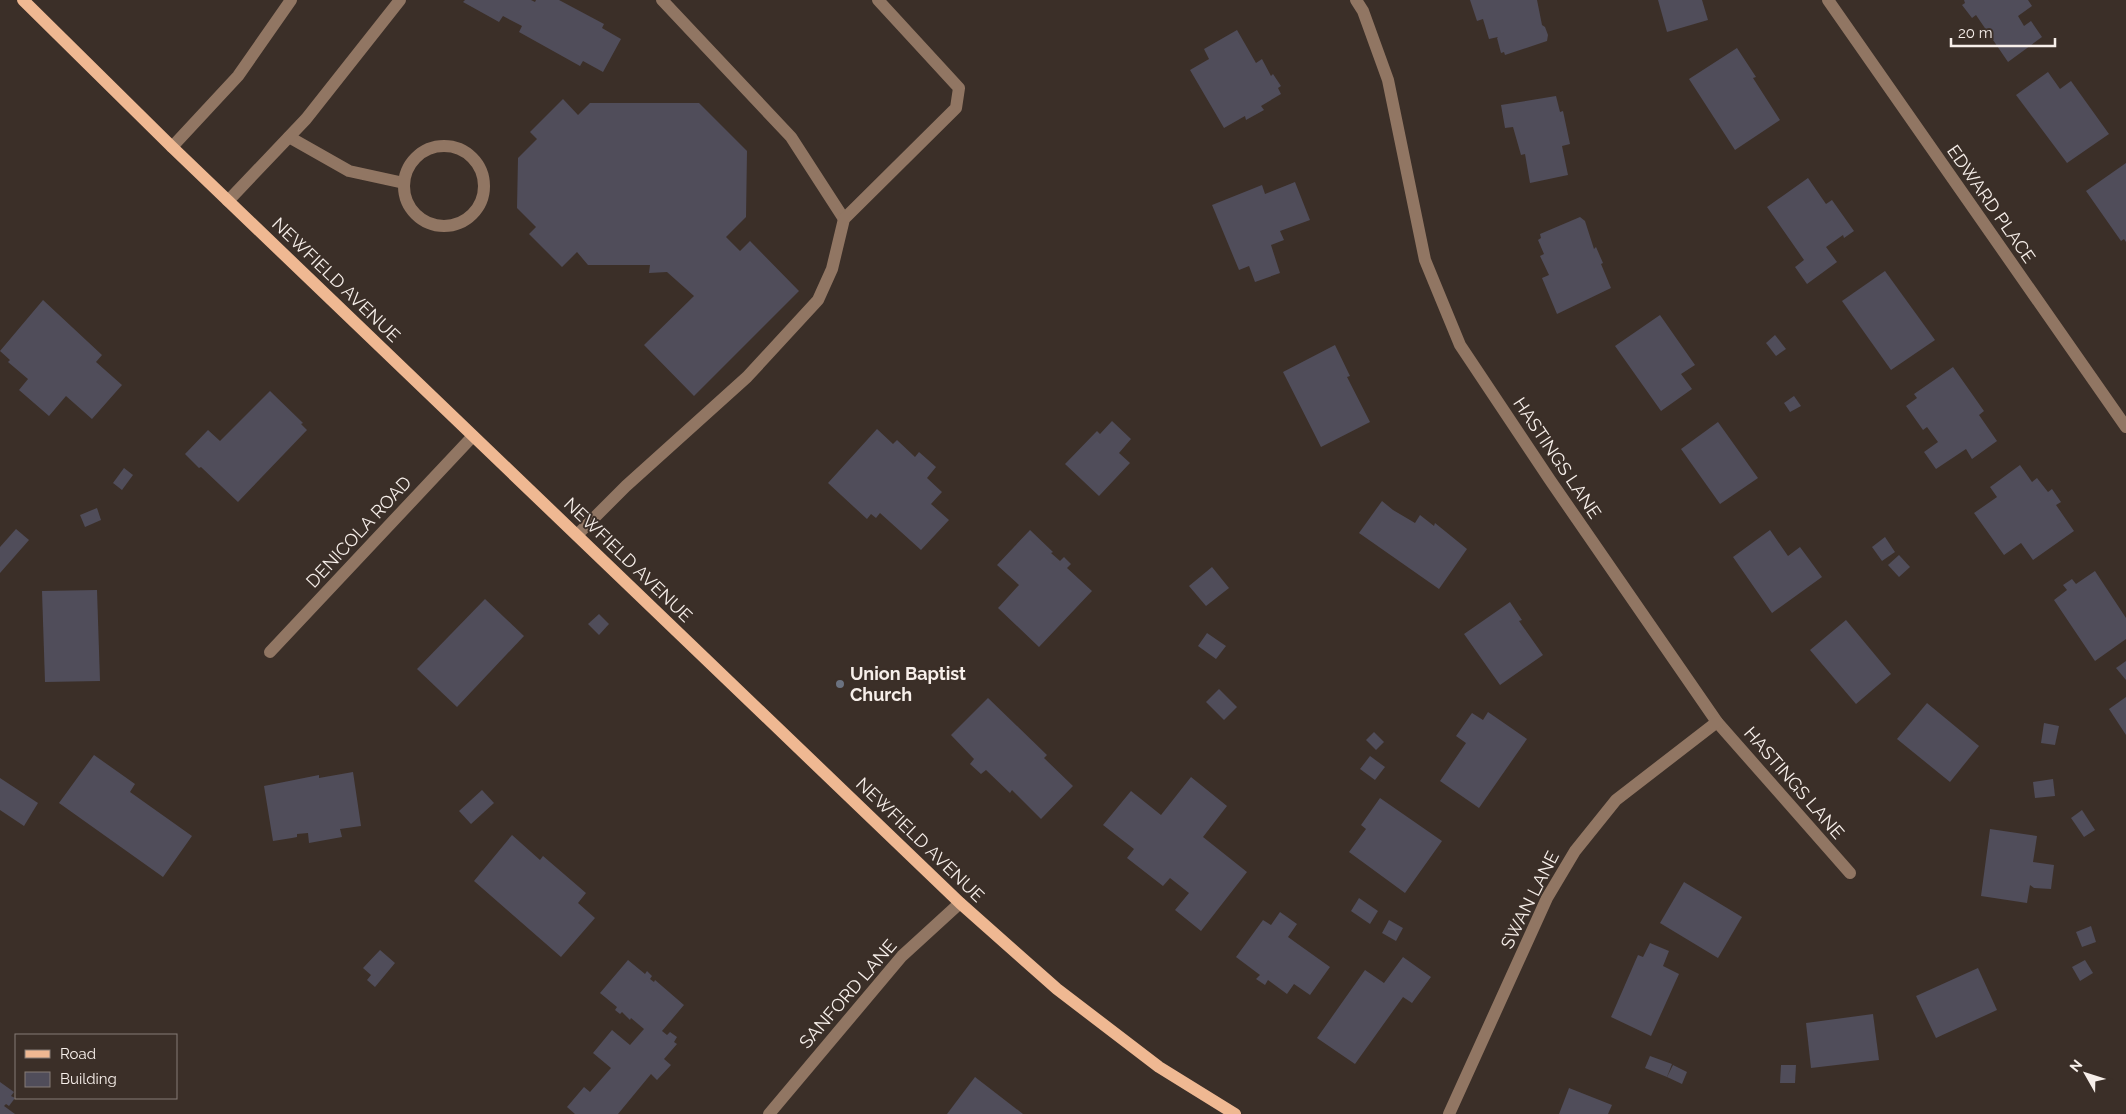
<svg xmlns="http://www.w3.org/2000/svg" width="2126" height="1114" font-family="Raleway,sans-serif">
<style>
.building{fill:#504d5a}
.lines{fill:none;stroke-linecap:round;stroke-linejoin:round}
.minor{stroke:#917663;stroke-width:12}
.major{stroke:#efb892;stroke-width:12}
.worship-dot{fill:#6b7280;stroke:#3b2f28;stroke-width:2}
.labels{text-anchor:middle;stroke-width:4;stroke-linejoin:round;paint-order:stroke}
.street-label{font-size:18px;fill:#f7efea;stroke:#3b2f28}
.poi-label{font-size:18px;font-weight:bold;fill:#f7efea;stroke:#3b2f28;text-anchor:start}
</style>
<rect width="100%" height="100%" fill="#3b2f28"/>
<!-- building -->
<g class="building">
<path d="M 465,0 L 531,0 L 535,2 L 536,0 L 559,0 L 604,24 L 602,28 L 621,39 L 603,72 L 583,61 L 580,66 L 519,32 L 522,26 L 503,16 L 499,22 L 463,2 Z"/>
<path d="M 1470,0 L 1537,0 L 1542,25 L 1545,27 L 1548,35 L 1547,41 L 1505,55 L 1504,52 L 1501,53 L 1497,38 L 1498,37 L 1489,39 L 1483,19 L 1477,21 Z"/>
<path d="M 1658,0 L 1702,0 L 1708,20 L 1667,32 Z"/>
<path d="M 1964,0 L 2028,0 L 2032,6 L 2018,16 L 2024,26 L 2031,21 L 2042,37 L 2008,62 L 1976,15 L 1972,18 L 1962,5 L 1965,3 Z"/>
<path d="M 1237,30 L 1256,63 L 1262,59 L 1271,76 L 1273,74 L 1281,86 L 1278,88 L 1281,94 L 1261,106 L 1264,110 L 1246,120 L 1245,116 L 1224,128 L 1190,70 L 1209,59 L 1204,49 Z"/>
<path d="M 1737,48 L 1756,77 L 1753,78 L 1780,120 L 1735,150 L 1689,79 Z"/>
<path d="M 2048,72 L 2060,89 L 2071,81 L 2109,134 L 2067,163 L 2016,95 Z"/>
<path d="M 1556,96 L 1560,112 L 1563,111 L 1570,144 L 1562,146 L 1568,175 L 1530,183 L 1525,154 L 1521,155 L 1513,127 L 1505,128 L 1501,105 Z"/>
<path d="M 563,99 L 578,115 L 590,103 L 699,103 L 747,151 L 746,217 L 726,237 L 740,251 L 750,241 L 799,291 L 694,396 L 644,345 L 694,296 L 667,272 L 649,273 L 650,265 L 588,265 L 577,252 L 562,267 L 529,234 L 536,227 L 517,208 L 518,158 L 537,139 L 530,132 Z"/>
<path d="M 2126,163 L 2126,242 L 2124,239 L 2121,241 L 2086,191 Z"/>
<path d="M 1808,178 L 1826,204 L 1832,200 L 1854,231 L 1844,238 L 1843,235 L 1826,247 L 1837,262 L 1807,284 L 1795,267 L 1804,260 L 1767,207 Z"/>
<path d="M 1295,182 L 1310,220 L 1280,231 L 1284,240 L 1271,245 L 1280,273 L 1255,282 L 1249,266 L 1239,270 L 1212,205 L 1262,185 L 1265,194 Z"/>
<path d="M 1580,217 L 1585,221 L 1594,249 L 1596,247 L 1603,263 L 1601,264 L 1611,288 L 1557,314 L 1542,278 L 1549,275 L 1540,256 L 1544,254 L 1538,240 L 1541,238 L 1540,234 Z"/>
<path d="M 1885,271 L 1935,340 L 1891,370 L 1842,301 Z"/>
<path d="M 43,300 L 102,355 L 96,362 L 122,385 L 92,419 L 66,396 L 49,416 L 19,390 L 28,379 L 8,362 L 10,360 L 0,351 Z"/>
<path d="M 1660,315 L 1695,365 L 1681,374 L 1692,389 L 1661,411 L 1615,346 Z"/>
<path d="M 1775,335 L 1786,349 L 1776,356 L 1766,343 Z"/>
<path d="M 1335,345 L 1350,376 L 1347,377 L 1370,422 L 1321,447 L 1283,372 Z"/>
<path d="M 1953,367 L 1984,411 L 1979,415 L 1997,441 L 1972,459 L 1966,449 L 1936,469 L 1924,452 L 1938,442 L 1927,427 L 1923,430 L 1906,406 L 1917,398 L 1914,394 Z"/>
<path d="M 270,391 L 303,423 L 301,424 L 307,430 L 238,502 L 201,467 L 199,468 L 185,454 L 208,430 L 220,441 Z"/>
<path d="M 1794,396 L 1801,406 L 1790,412 L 1784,403 Z"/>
<path d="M 1112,421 L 1131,439 L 1119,453 L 1130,463 L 1099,496 L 1065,464 L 1097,431 L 1100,434 Z"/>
<path d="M 1718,422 L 1758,478 L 1720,504 L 1681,449 Z"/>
<path d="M 877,429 L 893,444 L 897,440 L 915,457 L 919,452 L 936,467 L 927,478 L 942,492 L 931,504 L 949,520 L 921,550 L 880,513 L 876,518 L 871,514 L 867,519 L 828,483 Z"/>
<path d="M 2020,465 L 2032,482 L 2037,478 L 2048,492 L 2052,489 L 2061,502 L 2056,505 L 2074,531 L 2033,560 L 2021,543 L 2004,555 L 1974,513 L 1997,497 L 1990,487 Z"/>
<path d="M 124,468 L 133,475 L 122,490 L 113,483 Z"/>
<path d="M 1382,501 L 1393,510 L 1415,523 L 1420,515 L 1434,526 L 1435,523 L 1467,549 L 1439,589 L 1359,533 Z"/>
<path d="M 97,508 L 101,520 L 85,527 L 80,515 Z"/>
<path d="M 16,529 L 29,540 L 0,573 L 0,547 Z"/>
<path d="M 1030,530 L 1053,552 L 1051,553 L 1060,561 L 1064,557 L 1071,564 L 1067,568 L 1092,591 L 1039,647 L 998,608 L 1019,585 L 997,565 Z"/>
<path d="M 1770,530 L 1788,556 L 1800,547 L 1822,577 L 1772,613 L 1733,557 Z"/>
<path d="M 1885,537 L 1895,552 L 1882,561 L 1872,547 Z"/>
<path d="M 1899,555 L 1910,567 L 1899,577 L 1888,565 Z"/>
<path d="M 1212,567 L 1229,588 L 1206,606 L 1189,586 Z"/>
<path d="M 2095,571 L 2126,618 L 2126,639 L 2095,661 L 2054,600 L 2067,590 L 2063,585 L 2072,579 L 2076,584 Z"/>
<path d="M 97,590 L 100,681 L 45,682 L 42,591 Z"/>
<path d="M 485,599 L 524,636 L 457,707 L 417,669 Z"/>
<path d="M 1510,602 L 1522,620 L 1519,621 L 1543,655 L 1500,685 L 1464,634 Z"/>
<path d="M 599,614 L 609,624 L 599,635 L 588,624 Z"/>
<path d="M 1846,620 L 1891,674 L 1856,704 L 1810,650 Z"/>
<path d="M 1207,633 L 1226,646 L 1216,659 L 1198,646 Z"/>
<path d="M 2126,661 L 2126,680 L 2116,668 Z"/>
<path d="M 1219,689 L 1237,707 L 1224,720 L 1206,702 Z"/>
<path d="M 2126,697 L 2126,735 L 2109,709 Z"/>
<path d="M 988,698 L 1047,755 L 1044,758 L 1073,786 L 1041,819 L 1012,790 L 1010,793 L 986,770 L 981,774 L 970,764 L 974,759 L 951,735 Z"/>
<path d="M 1927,703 L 1979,746 L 1950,782 L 1897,739 Z"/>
<path d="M 1488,712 L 1527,739 L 1479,808 L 1440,781 L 1466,743 L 1456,736 L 1472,713 L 1483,720 Z"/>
<path d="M 2044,723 L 2059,726 L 2055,745 L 2041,743 Z"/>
<path d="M 1374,732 L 1384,742 L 1376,750 L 1366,740 Z"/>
<path d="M 94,755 L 135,784 L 130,792 L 192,836 L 163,877 L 59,803 Z"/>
<path d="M 1370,756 L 1385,767 L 1375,780 L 1360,769 Z"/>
<path d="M 353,772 L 361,826 L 340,829 L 342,837 L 309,843 L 308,833 L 297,834 L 297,837 L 292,838 L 273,841 L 264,786 L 319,775 L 319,778 Z"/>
<path d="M 1191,777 L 1227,806 L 1203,837 L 1247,872 L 1201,931 L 1175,910 L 1189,893 L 1170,878 L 1163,886 L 1127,858 L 1134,849 L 1103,825 L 1131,791 L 1161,815 Z"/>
<path d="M 0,778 L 38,803 L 24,826 L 0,810 Z"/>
<path d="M 2053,779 L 2055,796 L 2035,798 L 2033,782 Z"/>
<path d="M 482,790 L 494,803 L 471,824 L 459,811 Z"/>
<path d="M 1380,798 L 1442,841 L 1405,893 L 1349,852 L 1366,829 L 1361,825 Z"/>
<path d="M 2082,810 L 2095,830 L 2084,837 L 2071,818 Z"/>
<path d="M 1990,829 L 2037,836 L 2033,862 L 2054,865 L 2051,889 L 2034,888 L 2030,885 L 2027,903 L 1981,896 Z"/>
<path d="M 512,835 L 540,860 L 543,856 L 586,893 L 578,903 L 595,918 L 561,957 L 474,881 Z"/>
<path d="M 1684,882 L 1742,917 L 1718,958 L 1660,923 Z"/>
<path d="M 1359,898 L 1378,911 L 1370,924 L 1351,911 Z"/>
<path d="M 1280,912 L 1297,924 L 1288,937 L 1330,967 L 1310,995 L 1294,984 L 1287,994 L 1268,980 L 1265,985 L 1256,979 L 1260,975 L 1236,957 L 1263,920 L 1271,925 Z"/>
<path d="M 1389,920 L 1403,928 L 1396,941 L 1382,933 Z"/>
<path d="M 2091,926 L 2096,942 L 2082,947 L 2076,932 Z"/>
<path d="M 1650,943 L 1669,951 L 1663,966 L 1679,974 L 1651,1036 L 1611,1017 L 1638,955 L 1643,957 Z"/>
<path d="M 380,950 L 395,963 L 375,987 L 367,980 L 371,975 L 363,968 Z"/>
<path d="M 1403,957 L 1431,977 L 1412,1003 L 1403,997 L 1355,1064 L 1317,1038 L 1365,970 L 1384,983 Z"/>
<path d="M 628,960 L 645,974 L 647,971 L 652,976 L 650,979 L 654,982 L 655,980 L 684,1005 L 662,1031 L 667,1035 L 670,1032 L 677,1037 L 674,1042 L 677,1044 L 664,1059 L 671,1065 L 657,1080 L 651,1074 L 618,1114 L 575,1114 L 567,1107 L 584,1087 L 590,1092 L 611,1068 L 593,1053 L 612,1030 L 630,1045 L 644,1029 L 631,1018 L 630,1020 L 622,1012 L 620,1014 L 615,1010 L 617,1007 L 600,993 Z"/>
<path d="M 2085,960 L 2093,973 L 2080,981 L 2072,967 Z"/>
<path d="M 1978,968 L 1997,1010 L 1936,1038 L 1916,996 Z"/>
<path d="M 1873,1014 L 1879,1060 L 1811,1068 L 1806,1023 Z"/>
<path d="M 1650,1056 L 1672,1064 L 1667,1077 L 1645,1068 Z"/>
<path d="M 1673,1065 L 1687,1072 L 1682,1084 L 1667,1077 Z"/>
<path d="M 1781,1065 L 1796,1065 L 1795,1083 L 1780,1083 Z"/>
<path d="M 975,1077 L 1023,1114 L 947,1114 Z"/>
<path d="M 0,1082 L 14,1092 L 11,1096 L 15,1098 L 9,1106 L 6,1104 L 4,1106 L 15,1114 L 0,1114 Z"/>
<path d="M 1569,1088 L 1612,1105 L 1608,1114 L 1559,1114 Z"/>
</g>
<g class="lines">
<!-- minor -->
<g class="minor">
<path d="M 662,0 L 791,137 L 844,219"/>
<path d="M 1356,0 L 1363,11 L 1388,80 L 1425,260 L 1460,345 L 1550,480 L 1717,722 L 1850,873"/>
<path d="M 1828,0 L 2126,427"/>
<path d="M 289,137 L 349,171 L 404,183"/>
<circle cx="444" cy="186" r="40"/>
<path d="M 172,147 L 238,76 L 291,0"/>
<path d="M 228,201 L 306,119 L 400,0"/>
<path d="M 577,535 L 626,486 L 747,377 L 818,300 L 832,269 L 844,219 L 956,108 L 959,88 L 878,0"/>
<path d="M 270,652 L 473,436"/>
<path d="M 769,1114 L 902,956 L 960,903"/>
<path d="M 1449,1114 L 1547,898 L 1575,851 L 1616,800 L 1717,722"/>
</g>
<!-- major -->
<path class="major" d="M 23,0 L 172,147 L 960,903 L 1057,989 L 1159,1067 L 1235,1114"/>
</g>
<!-- markers -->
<circle class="worship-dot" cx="840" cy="684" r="5"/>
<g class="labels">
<!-- street labels -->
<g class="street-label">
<text transform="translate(1991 204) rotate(55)" y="6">EDWARD PLACE</text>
<text transform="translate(336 280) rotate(44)" y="6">NEWFIELD AVENUE</text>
<text transform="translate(1557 458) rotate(56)" y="6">HASTINGS LANE</text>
<text transform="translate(359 532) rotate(-47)" y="6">DENICOLA ROAD</text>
<text transform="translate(628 560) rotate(44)" y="6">NEWFIELD AVENUE</text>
<text transform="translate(1794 783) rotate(49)" y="6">HASTINGS LANE</text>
<text transform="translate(920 840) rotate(44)" y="6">NEWFIELD AVENUE</text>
<text transform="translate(1530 900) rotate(-63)" y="6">SWAN LANE</text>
<text transform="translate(848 994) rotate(-49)" y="6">SANFORD LANE</text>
</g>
<!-- poi labels -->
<g class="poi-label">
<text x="850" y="680">Union Baptist<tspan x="850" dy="21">Church</tspan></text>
</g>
</g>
<!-- legend -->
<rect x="15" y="1034" width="162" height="65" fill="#3b2f28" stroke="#867c76"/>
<rect x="25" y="1050" width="25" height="8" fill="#efb892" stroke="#867c76"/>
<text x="60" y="1059" font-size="15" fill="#f7efea">Road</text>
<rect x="25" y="1072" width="25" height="15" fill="#504d5a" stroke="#867c76"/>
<text x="60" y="1084" font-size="15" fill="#f7efea">Building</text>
<!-- north arrow -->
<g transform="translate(2086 1074) rotate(309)" stroke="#3b2f28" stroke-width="4" paint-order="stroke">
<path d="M0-4L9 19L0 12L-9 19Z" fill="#f7efea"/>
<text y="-8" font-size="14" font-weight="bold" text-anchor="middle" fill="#f7efea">N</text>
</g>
<!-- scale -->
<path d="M1951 38v8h104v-8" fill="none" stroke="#f7efea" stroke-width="2.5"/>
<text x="1958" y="38" font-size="15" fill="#f7efea" stroke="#3b2f28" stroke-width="4" paint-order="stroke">20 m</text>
</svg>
